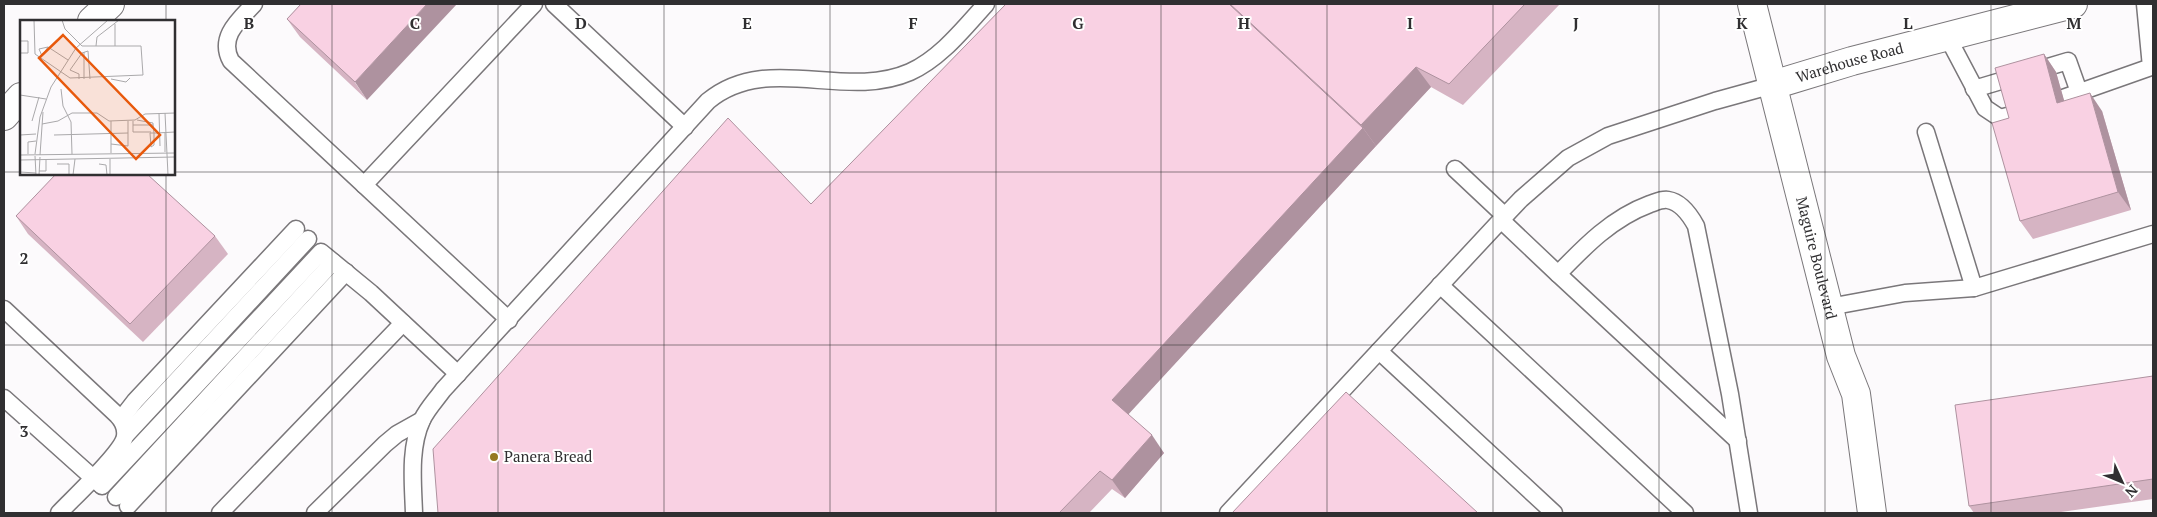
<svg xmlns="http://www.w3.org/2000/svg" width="2157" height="517" font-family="'PT Serif',serif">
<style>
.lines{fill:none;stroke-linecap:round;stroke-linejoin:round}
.service-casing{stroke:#7a777a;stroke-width:19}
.minor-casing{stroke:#7a777a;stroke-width:30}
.tertiary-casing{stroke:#7a777a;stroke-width:30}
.trunk-casing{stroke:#7a777a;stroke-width:30}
.service{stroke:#fff;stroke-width:16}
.minor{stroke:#fff;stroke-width:28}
.tertiary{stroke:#fff;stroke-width:28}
.trunk{stroke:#fff;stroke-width:28}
.wall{fill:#d6b4c3}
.shaded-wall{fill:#ae929f}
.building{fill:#f9d1e3;stroke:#ae929f}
.grid{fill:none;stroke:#302f31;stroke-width:1;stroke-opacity:0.55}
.poi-dot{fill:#967921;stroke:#fff;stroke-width:2}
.labels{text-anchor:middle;stroke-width:4;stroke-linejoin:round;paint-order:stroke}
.street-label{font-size:15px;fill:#302f31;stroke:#fff}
.poi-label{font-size:15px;fill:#302f31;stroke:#fff;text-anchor:start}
.inset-road{fill:none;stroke:#aaa9ab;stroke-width:1}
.view{fill:#e8590c;fill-opacity:0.15;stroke:#e8590c;stroke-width:2.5}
.inset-edge{fill:none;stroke:#302f31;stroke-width:2.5}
.grid-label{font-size:16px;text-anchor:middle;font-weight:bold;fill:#302f31;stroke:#fff;stroke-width:4;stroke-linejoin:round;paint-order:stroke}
</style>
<rect width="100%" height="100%" fill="#fcfafc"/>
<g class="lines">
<defs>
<g id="service">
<path d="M 254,4 C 239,20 218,37 231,61 L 509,320"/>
<path d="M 554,4 L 685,127"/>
<path d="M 1947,36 L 1985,108 L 2000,118 L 2015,114"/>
<path d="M 1974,89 L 2068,61 L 2079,92"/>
<path d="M 2063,98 L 2151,67 L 2145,4"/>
<path d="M 1926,132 L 1974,288"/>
<path d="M 1455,169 L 1505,216"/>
<path d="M 364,185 L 534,4"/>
<path d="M 1501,220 L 1558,274 C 1585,246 1612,218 1650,204 C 1656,202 1662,199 1668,200 C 1681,202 1690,215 1696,226 L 1730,394 L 1749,513"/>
<path d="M 1558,274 L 1738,441"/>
<path d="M 1440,285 L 1685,513"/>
<path d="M 1829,307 L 1905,293 L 1974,288 L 2153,234"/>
<path d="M 4,309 L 117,415 C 122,420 126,428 125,436 C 123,452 72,499 59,513"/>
<path d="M 1379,351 L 1554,513"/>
<path d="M 4,398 L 101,485"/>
<path d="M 121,419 L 135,401 L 296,229"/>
<path d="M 126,435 L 308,239"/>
<path d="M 102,486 L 321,252 L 371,293 L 458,374"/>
<path d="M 116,497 L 333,262"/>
<path d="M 128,506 L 346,272"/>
<path d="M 220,513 L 403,323"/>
<path d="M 315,513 L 385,444 L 397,434 L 422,420"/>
<path d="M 414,513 C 413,483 409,448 422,420 C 427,409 436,400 443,390 L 708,101 C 767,52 844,101 910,72 C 941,58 964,28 986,4"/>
<path d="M 1228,513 L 1501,220 L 1521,199 L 1568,158 L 1608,136 L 1715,101 L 1773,85"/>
</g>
<g id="minor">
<path id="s1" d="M 1773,85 L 1852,61 L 2073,4"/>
</g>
<g id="tertiary">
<path id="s2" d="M 1752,4 L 1841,356 L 1856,394 L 1872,513"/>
</g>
<g id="trunk">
<path d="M 92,21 L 110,4"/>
<path d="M 4,116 L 21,97"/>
</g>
</defs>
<!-- service casing -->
<use href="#service" class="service-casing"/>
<!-- minor casing -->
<use href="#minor" class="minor-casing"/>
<!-- tertiary casing -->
<use href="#tertiary" class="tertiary-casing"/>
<!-- trunk casing -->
<use href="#trunk" class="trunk-casing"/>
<!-- service -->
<use href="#service" class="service"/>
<!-- minor -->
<use href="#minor" class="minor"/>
<!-- tertiary -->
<use href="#tertiary" class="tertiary"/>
<!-- trunk -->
<use href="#trunk" class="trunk"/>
</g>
<!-- wall -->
<g class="wall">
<path d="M 301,4 L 367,100 L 300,37 L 287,19 Z"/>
<path d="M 1006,4 L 1560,4 L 1463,105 L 1431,87 L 1376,146 L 1128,414 L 1164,453 L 1125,498 L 1112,489 L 1089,513 L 438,513 L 811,204 Z"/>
<path d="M 2044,54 L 2056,72 L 2064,101 L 2102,111 L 2131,210 L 2033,239 L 2020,221 L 2009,118 Z"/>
<path d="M 16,216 L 215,236 L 228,254 L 143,342 L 28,234 Z"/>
<path d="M 2153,376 L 2153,499 L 2054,513 L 1974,513 L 1969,506 Z"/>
</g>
<!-- shaded-wall -->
<g class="shaded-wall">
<path d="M 427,4 L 457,4 L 367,100 L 355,82 Z"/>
<path d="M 2044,54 L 2056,72 L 2070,121 L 2057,103 Z"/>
<path d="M 1416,67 L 1431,87 L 1376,146 L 1361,125 Z"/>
<path d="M 2090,93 L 2102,111 L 2131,210 L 2118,192 Z"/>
<path d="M 1363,128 L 1376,146 L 1125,418 L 1112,400 Z"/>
<path d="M 1152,435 L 1164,453 L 1125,498 L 1112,480 Z"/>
</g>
<!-- building -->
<g class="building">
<path d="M 301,4 L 427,4 L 355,82 L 287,19 Z"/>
<path d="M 1006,4 L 1229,4 L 1363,128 L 1112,400 L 1152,435 L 1112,480 L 1100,471 L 1059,513 L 438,513 L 433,449 L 728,118 L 811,204 Z"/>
<path d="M 1230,4 L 1525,4 L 1449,84 L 1416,67 L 1361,125 Z"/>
<path d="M 2044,54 L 2057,103 L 2090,93 L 2118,192 L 2020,221 L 1992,123 L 2009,118 L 1995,68 Z"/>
<path d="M 56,174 L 147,174 L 215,236 L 130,324 L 16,216 Z"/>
<path d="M 2153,376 L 2153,479 L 1969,506 L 1955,405 Z"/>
<path d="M 1346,392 L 1478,513 L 1232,513 Z"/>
</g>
<!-- grid -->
<path class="grid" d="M 166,4 L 166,21M 332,4 L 332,513M 498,4 L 498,513M 664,4 L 664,513M 830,4 L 830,513M 996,4 L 996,513M 1161,4 L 1161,513M 1327,4 L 1327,513M 1493,4 L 1493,513M 1659,4 L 1659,513M 1825,4 L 1825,513M 1991,4 L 1991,513M 4,172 L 21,172M 174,172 L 2153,172M 166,174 L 166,513M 4,345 L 2153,345"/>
<!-- markers -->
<circle class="poi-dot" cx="494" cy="457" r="5"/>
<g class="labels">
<!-- street labels -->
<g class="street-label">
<text dy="5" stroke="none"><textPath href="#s1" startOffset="80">Warehouse Road</textPath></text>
<text dy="5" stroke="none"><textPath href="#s2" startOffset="262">Maguire Boulevard</textPath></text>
</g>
<!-- poi labels -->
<g class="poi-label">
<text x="504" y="462">Panera Bread</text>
</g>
</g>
<!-- overview -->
<g transform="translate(20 20)">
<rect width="155" height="155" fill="#fcfafc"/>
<path class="inset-road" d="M 14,0 L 15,34 L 50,58 L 123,55 L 121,26 L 62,26 L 45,9 L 42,0M 95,4 L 95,26M 0,21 L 8,21 L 8,33 L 0,33M 76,26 L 77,17 L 99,0M 28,27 L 22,36 L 19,29 ZM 28,27 L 48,40M 64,32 L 64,59M 59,59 L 59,54 L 50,50 L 62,33 L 68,31 L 70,59M 91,59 L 106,62 L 110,58M 41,69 L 43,86 L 51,102 L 52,134M 0,75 L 26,79M 139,93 L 140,126M 145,93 L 148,155M 117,100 L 133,103 L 133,104 L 134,113 L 134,125 L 131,127 L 130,113 L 136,113 L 155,112M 12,101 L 19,77M 91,101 L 91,133M 113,101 L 113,112 L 131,112M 22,104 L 38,101 L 52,93 L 77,93 L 89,101 L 115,100 L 125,94 L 155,93M 113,105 L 133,105M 0,115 L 16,114M 34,115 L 108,113M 91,124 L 108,126 L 108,101M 145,132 L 145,113M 8,134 L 8,122 L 16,121M 15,134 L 20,97 L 31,67 L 56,28 L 88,0M 0,135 L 155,133M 20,135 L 23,92M 15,136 L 16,155M 90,139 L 90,155M 0,140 L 155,137M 37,144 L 49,144 L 49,155M 79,144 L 86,145 L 87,155M 19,151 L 26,151 L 26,140M 0,152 L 16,153M 19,155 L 20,137M 53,155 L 55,139"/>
<path class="view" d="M 43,15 L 140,115 L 116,139 L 19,38 Z"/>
<rect width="155" height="155" class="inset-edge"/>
</g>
<g class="grid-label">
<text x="249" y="29">B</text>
<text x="415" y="29">C</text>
<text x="581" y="29">D</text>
<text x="747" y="29">E</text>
<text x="913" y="29">F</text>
<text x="1078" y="29">G</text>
<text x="1244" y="29">H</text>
<text x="1410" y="29">I</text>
<text x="1576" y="29">J</text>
<text x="1742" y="29">K</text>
<text x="1908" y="29">L</text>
<text x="2074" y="29">M</text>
<text x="24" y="264">2</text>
<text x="24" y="437">3</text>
</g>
<!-- border -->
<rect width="2157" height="517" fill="none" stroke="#302f31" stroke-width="10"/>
<!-- north arrow -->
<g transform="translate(2122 482) rotate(134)" stroke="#ffffff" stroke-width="4" paint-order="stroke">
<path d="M0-4L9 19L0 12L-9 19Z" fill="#302f31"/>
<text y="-8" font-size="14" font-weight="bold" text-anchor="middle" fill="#302f31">N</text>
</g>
</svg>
